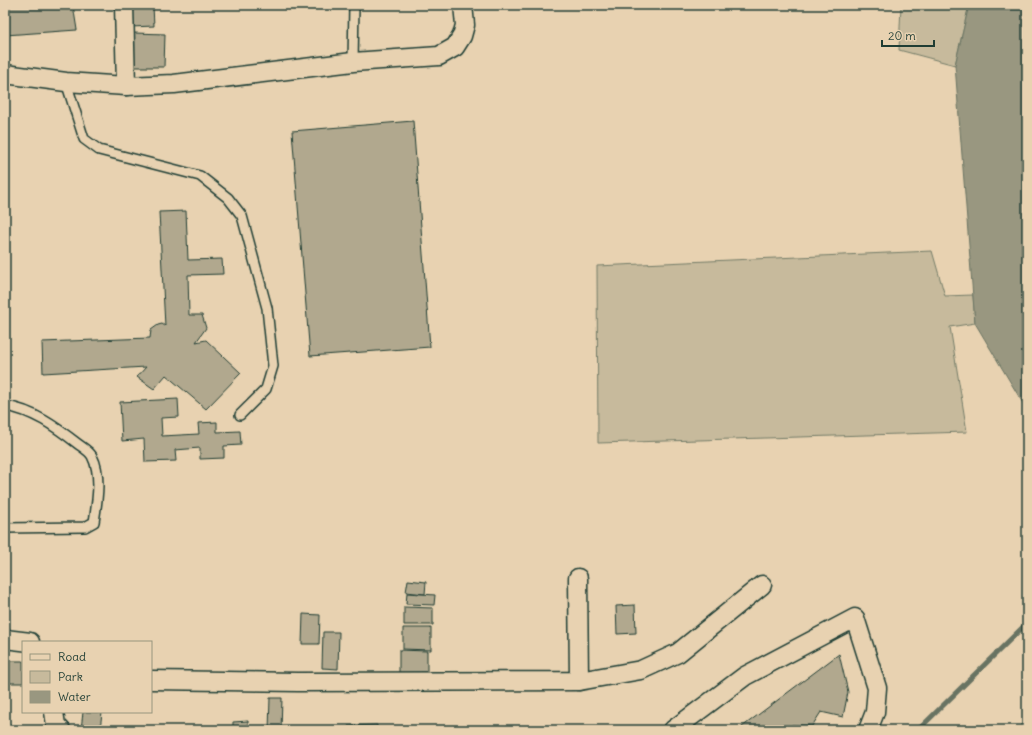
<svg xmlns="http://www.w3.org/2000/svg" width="1032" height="735" font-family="Delius,sans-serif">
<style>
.green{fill:#c7ba9c;stroke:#737c68}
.water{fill:#999780;stroke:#687362}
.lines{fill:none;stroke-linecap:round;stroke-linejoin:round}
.stream{stroke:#687362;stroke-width:5}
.building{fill:#b1a88e;stroke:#1f3d34}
.service-casing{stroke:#1f3d34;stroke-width:12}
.minor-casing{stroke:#1f3d34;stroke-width:21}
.service{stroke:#e8d2b1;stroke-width:9}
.minor{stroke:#e8d2b1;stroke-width:18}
</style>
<rect width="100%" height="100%" fill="#e8d2b1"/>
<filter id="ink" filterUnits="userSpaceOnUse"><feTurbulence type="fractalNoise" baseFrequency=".025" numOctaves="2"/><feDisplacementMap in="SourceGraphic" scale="8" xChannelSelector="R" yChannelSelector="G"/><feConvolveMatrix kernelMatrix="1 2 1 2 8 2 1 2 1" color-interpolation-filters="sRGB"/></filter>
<g filter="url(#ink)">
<!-- green -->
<g class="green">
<path d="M 901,5 L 969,5 L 955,65 L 899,50 Z"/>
<path d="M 932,251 L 945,296 L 973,295 L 975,323 L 950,327 L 967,432 L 598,443 L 597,266 Z"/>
</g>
<!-- water -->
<path class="water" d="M 969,5 L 1027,5 L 1027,410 L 975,323 L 955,65 Z"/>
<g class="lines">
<!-- stream -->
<path class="stream" d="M 918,730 L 1027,623"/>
</g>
<!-- building -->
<g class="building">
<path d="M 5,5 L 73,5 L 77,30 L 5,35 Z"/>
<path d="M 153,6 L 154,26 L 131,27 L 130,7 Z"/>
<path d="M 134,33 L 165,34 L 164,67 L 134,67 Z"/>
<path d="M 413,121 L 430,347 L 310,356 L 292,131 Z"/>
<path d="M 186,211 L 188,260 L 222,259 L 223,274 L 188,275 L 189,315 L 202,315 L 206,328 L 196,342 L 206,340 L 241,373 L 206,409 L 166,375 L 154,389 L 137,377 L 146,367 L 43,373 L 42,342 L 150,338 L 151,330 L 158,325 L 162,324 L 165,326 L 159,212 Z"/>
<path d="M 178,399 L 179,417 L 161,418 L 162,436 L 199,434 L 198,423 L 217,422 L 217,432 L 240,431 L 241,445 L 224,446 L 224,458 L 200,459 L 200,448 L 175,450 L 176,461 L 145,462 L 144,439 L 122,441 L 120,402 Z"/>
<path d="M 408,580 L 426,582 L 425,594 L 406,592 Z"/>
<path d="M 407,593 L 435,595 L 434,605 L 406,604 Z"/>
<path d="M 635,605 L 636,633 L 617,634 L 616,606 Z"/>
<path d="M 404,607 L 433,608 L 433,625 L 404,625 Z"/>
<path d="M 303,614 L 320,615 L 319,644 L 302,644 Z"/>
<path d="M 403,628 L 431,628 L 431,650 L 403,649 Z"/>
<path d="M 323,632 L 339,632 L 338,669 L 322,668 Z"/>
<path d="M 399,650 L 427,651 L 427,673 L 399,673 Z"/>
<path d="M 839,654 L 848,692 L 843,717 L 821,712 L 812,726 L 792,725 L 786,730 L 738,730 Z"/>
<rect x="5" y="661" width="18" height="22"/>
<path d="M 270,698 L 282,698 L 281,730 L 269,730 Z"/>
<path d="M 83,712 L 102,712 L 100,730 L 81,730 Z"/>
<path d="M 248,721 L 248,730 L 233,730 L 233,722 Z"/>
<path d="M 377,725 L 377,730 L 348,730 L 348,726 Z"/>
</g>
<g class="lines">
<defs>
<g id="service">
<path d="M 353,62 L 354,5"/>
<path d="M 66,82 L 84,139 L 99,150 L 200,176 L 228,198 L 242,216 L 267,308 L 273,366 L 266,389 L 240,415"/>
<path d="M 5,406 C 33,410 56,427 78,444 C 82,447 89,451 92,456 C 102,475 97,502 94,522 L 85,527 L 5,528"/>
</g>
<g id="minor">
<path d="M 124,5 L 126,86"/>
<path d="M 5,74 L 66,82 L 126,86 L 174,84 L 353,62 L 439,56 L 455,47 L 462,36 L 465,25 L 463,5"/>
<path d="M 578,578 L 579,681"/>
<path d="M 5,639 L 30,642"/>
<path d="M 151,680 L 298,682 L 579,681 L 641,670 L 678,653 L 762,585"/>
<path d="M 54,712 L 56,725 L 61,730"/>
<path d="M 673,730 L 745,676 L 855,618 L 877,688 L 875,712 L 868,730"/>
</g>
</defs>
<!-- service casing -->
<use href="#service" class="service-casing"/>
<!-- minor casing -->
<use href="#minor" class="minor-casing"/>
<!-- service -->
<use href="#service" class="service"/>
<!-- minor -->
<use href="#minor" class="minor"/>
</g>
</g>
<!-- margin -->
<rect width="1032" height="735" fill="none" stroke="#e8d2b1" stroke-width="20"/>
<rect x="10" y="10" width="1012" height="715" fill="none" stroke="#1f3d34" stroke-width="1.5" filter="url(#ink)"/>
<!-- legend -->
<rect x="22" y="641" width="130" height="72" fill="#e8d2b1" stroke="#98967f"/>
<rect x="30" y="654" width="20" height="6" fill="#e8d2b1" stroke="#98967f"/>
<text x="58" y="661" font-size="12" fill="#1f3d34">Road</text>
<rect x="30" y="671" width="20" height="12" fill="#c7ba9c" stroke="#98967f"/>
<text x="58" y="681" font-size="12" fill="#1f3d34">Park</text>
<rect x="30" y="691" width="20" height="12" fill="#999780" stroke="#98967f"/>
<text x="58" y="701" font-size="12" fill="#1f3d34">Water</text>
<!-- scale -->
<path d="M882 40v6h52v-6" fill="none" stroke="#1f3d34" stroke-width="2"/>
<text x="888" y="40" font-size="12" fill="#1f3d34" stroke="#e8d2b1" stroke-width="3" paint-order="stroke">20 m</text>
</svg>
